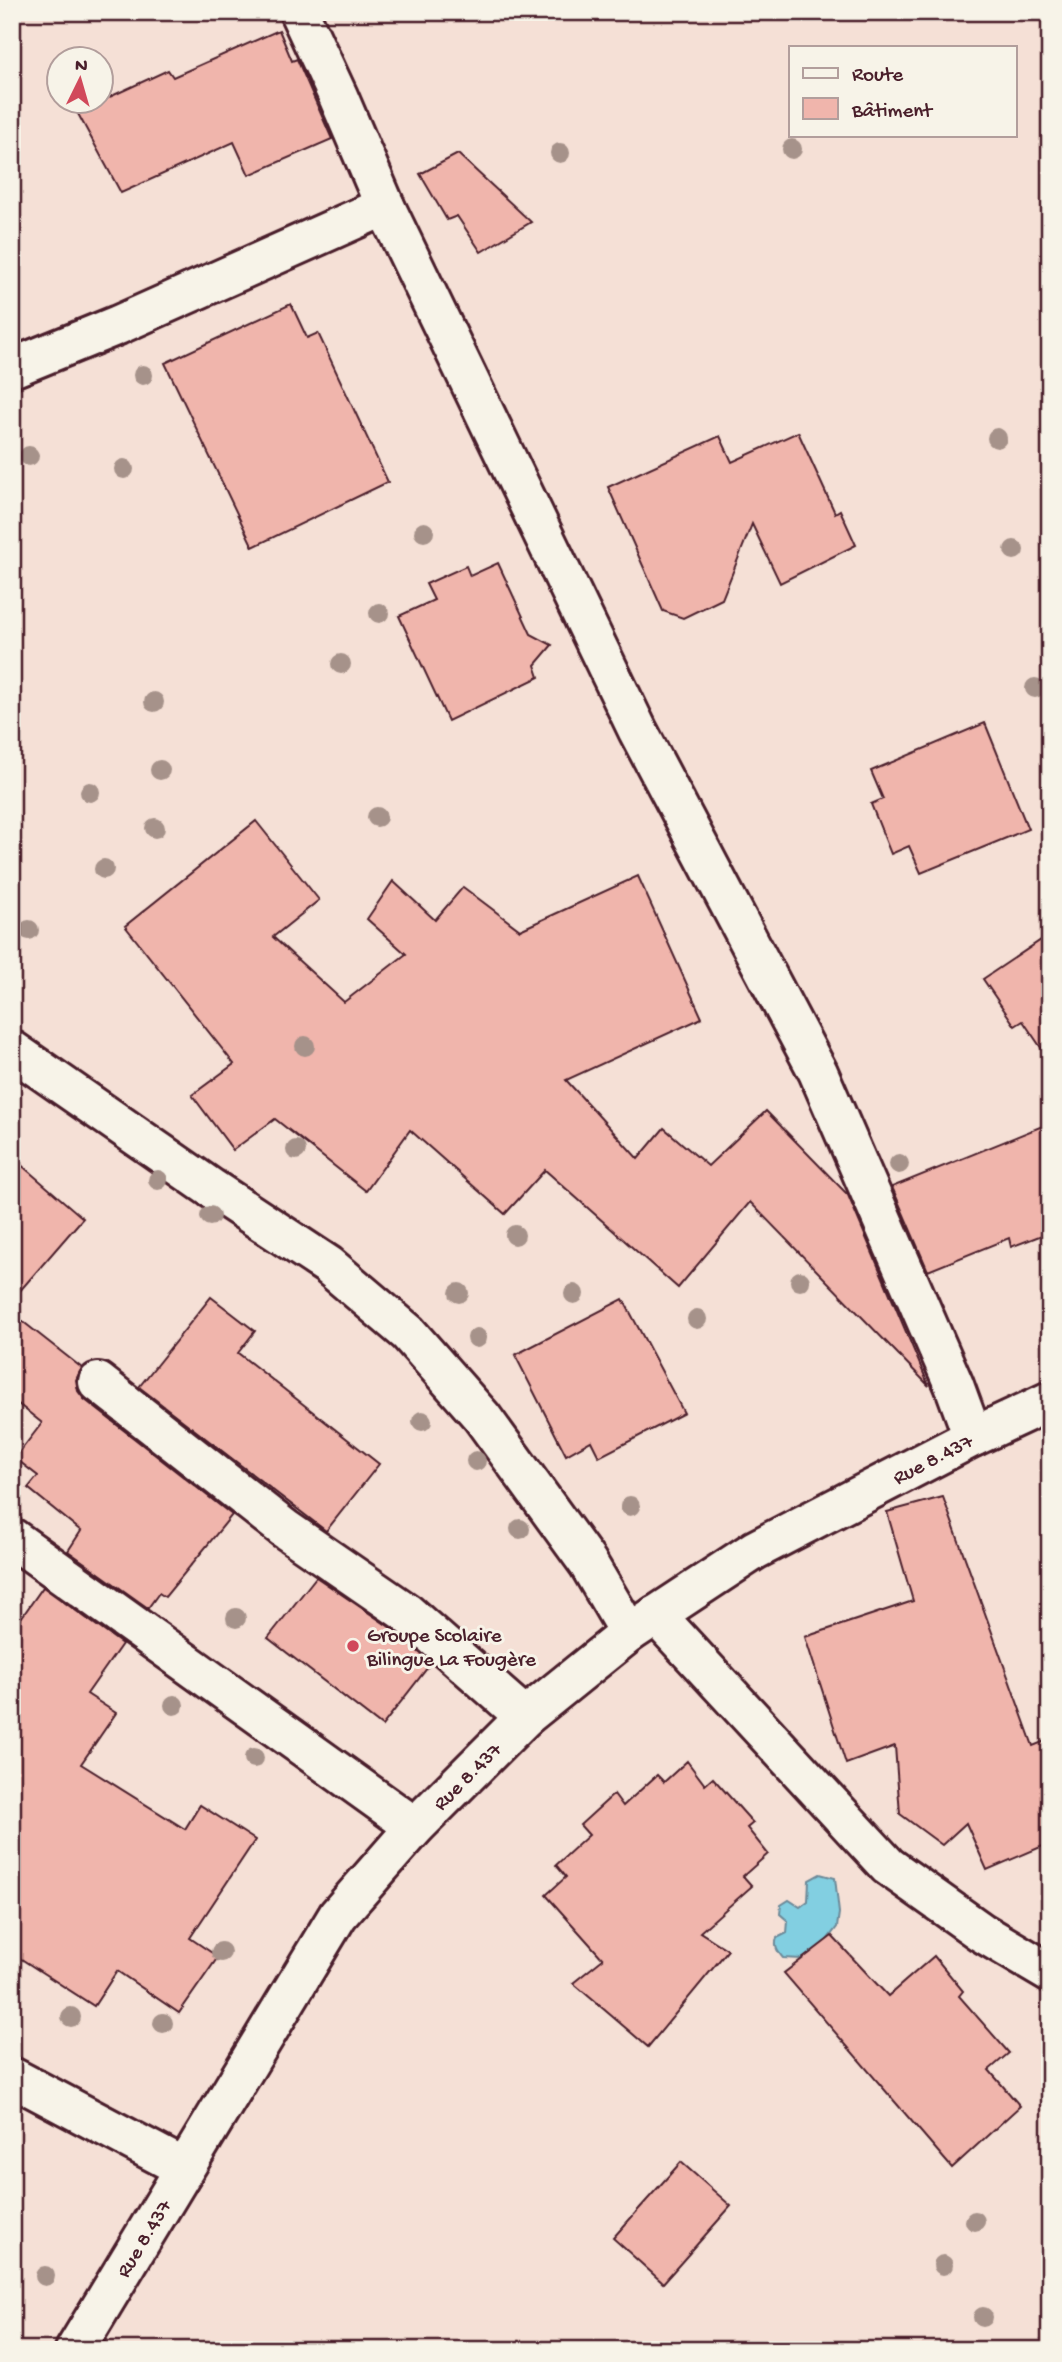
<svg xmlns="http://www.w3.org/2000/svg" width="1062" height="2362" font-family="'Gochi Hand',sans-serif">
<style>
.water{fill:#82cfe1;stroke:#6c8998;stroke-width:2}
.building{fill:#f0b5ac;stroke:#4a1f2b;stroke-width:2}
.lines{fill:none;stroke-linecap:round;stroke-linejoin:round}
.minor-casing{stroke:#4a1f2b;stroke-width:44}
.major-casing{stroke:#4a1f2b;stroke-width:44}
.minor{stroke:#f7f3e8;stroke-width:38}
.major{stroke:#f7f3e8;stroke-width:38}
.tree{fill:#a6928a}
.poi-dot{fill:#d1495b;stroke:#f7f3e8;stroke-width:2.5}
.labels{text-anchor:middle;stroke-width:6;stroke-linejoin:round;paint-order:stroke}
.street-label{font-size:21px;fill:#4a1f2b;stroke:#f7f3e8}
.poi-label{font-size:21px;fill:#4a1f2b;stroke:#f7f3e8;text-anchor:start}
</style>
<rect width="100%" height="100%" fill="#f5e0d6"/>
<filter id="ink" filterUnits="userSpaceOnUse"><feTurbulence type="fractalNoise" baseFrequency=".0143" numOctaves="2"/><feDisplacementMap in="SourceGraphic" scale="14" xChannelSelector="R" yChannelSelector="G"/><feConvolveMatrix kernelMatrix="1 2 1 2 8 2 1 2 1" color-interpolation-filters="sRGB"/></filter>
<g filter="url(#ink)">
<!-- water -->
<path class="water" d="M 820,1874 L 835,1878 L 839,1913 L 837,1927 L 820,1949 L 802,1959 L 783,1958 C 777,1951 774,1946 777,1938 L 787,1933 L 788,1921 L 780,1914 L 781,1905 L 789,1900 L 800,1907 L 808,1901 L 809,1880 Z"/>
<!-- building -->
<g class="building">
<path d="M 279,30 L 292,61 L 297,59 L 332,139 L 249,175 L 234,142 L 121,193 L 77,112 L 168,70 L 173,77 Z"/>
<path d="M 458,154 L 531,222 L 481,252 L 457,216 L 447,220 L 420,174 Z"/>
<path d="M 291,304 L 307,338 L 318,333 L 388,482 L 253,547 L 165,363 Z"/>
<path d="M 798,432 L 835,513 L 840,510 L 856,545 L 780,583 L 752,524 L 722,599 L 683,618 L 663,611 L 608,487 L 720,436 L 732,462 Z"/>
<path d="M 498,563 L 531,634 L 552,645 L 535,665 L 539,677 L 448,721 L 399,616 L 434,600 L 426,584 L 466,566 L 470,576 Z"/>
<path d="M 985,723 L 1028,829 L 921,873 L 909,846 L 891,854 L 871,804 L 883,799 L 871,771 Z"/>
<path d="M 256,821 L 319,900 L 273,937 L 344,1002 L 406,954 L 367,919 L 393,881 L 435,920 L 463,887 L 520,930 L 638,876 L 702,1018 L 566,1080 L 638,1159 L 664,1128 L 708,1166 L 766,1111 L 848,1195 L 929,1386 L 750,1202 L 678,1288 L 545,1170 L 505,1214 L 410,1130 L 366,1191 L 275,1119 L 233,1150 L 192,1095 L 234,1064 L 125,926 Z"/>
<path d="M 1050,934 L 1050,1061 L 1023,1021 L 1015,1026 L 983,979 Z"/>
<path d="M 1050,1123 L 1050,1232 L 1011,1247 L 1009,1238 L 928,1271 L 892,1187 Z"/>
<path d="M 12,1157 L 83,1218 L 12,1300 Z"/>
<path d="M 211,1297 L 255,1331 L 238,1353 L 379,1464 L 326,1531 L 139,1387 Z"/>
<path d="M 623,1299 L 684,1413 L 599,1457 L 591,1441 L 566,1455 L 515,1355 Z"/>
<path d="M 12,1313 L 82,1368 L 76,1380 L 78,1391 L 84,1399 L 232,1515 L 165,1597 L 159,1593 L 148,1608 L 68,1551 L 81,1531 L 28,1488 L 38,1476 L 15,1458 L 42,1423 L 12,1399 Z"/>
<path d="M 943,1497 L 1033,1746 L 1050,1739 L 1050,1843 L 987,1870 L 966,1823 L 942,1845 L 900,1814 L 895,1746 L 846,1764 L 805,1637 L 913,1601 L 887,1512 Z"/>
<path d="M 316,1577 L 394,1630 L 431,1663 L 382,1726 L 268,1638 Z"/>
<path d="M 43,1587 L 122,1644 L 87,1694 L 116,1713 L 81,1764 L 185,1829 L 200,1805 L 255,1840 L 190,1938 L 218,1957 L 179,2013 L 117,1971 L 94,2006 L 12,1953 L 12,1631 Z"/>
<path d="M 687,1761 L 705,1785 L 713,1778 L 753,1823 L 747,1828 L 768,1854 L 743,1876 L 752,1886 L 700,1932 L 728,1950 L 648,2047 L 573,1983 L 603,1959 L 546,1895 L 566,1877 L 556,1865 L 589,1835 L 580,1825 L 614,1794 L 623,1806 L 657,1775 L 664,1782 Z"/>
<path d="M 832,1936 L 888,1996 L 934,1956 L 963,1991 L 959,1996 L 1009,2053 L 989,2070 L 1020,2106 L 952,2168 L 784,1973 Z"/>
<path d="M 681,2162 L 731,2206 L 663,2283 L 613,2238 Z"/>
</g>
<g class="lines">
<defs>
<g id="minor">
<path d="M 299,12 L 338,96 L 385,206 L 638,731 L 818,1072 L 954,1385 L 973,1437"/>
<path d="M 12,368 L 118,325 L 385,206"/>
<path d="M 12,1050 L 211,1188 L 328,1265 L 408,1333 L 482,1417 L 588,1563 L 629,1633"/>
<path d="M 98,1382 L 285,1529 L 407,1613 L 525,1717"/>
<path d="M 12,1538 L 415,1827"/>
<path d="M 656,1615 L 888,1866 L 981,1932 L 1050,1973"/>
<path d="M 12,2077 L 184,2168"/>
</g>
<g id="major">
<path id="s1" d="M 75,2350 L 338,1915 L 415,1827 L 525,1717 L 629,1633 L 755,1550 L 973,1437 L 1050,1401"/>
</g>
</defs>
<!-- minor casing -->
<use href="#minor" class="minor-casing"/>
<!-- major casing -->
<use href="#major" class="major-casing"/>
<!-- minor -->
<use href="#minor" class="minor"/>
<!-- major -->
<use href="#major" class="major"/>
</g>
<!-- trees -->
<g class="tree">
<circle cx="792" cy="149" r="10"/>
<circle cx="560" cy="153" r="10"/>
<circle cx="143" cy="375" r="10"/>
<circle cx="997" cy="438" r="10"/>
<circle cx="29" cy="456" r="10"/>
<circle cx="124" cy="469" r="10"/>
<circle cx="424" cy="532" r="10"/>
<circle cx="1014" cy="550" r="10"/>
<circle cx="379" cy="613" r="10"/>
<circle cx="341" cy="664" r="10"/>
<circle cx="1035" cy="688" r="10"/>
<circle cx="154" cy="702" r="10"/>
<circle cx="160" cy="770" r="10"/>
<circle cx="90" cy="792" r="10"/>
<circle cx="377" cy="817" r="10"/>
<circle cx="155" cy="828" r="10"/>
<circle cx="104" cy="869" r="10"/>
<circle cx="29" cy="930" r="10"/>
<circle cx="305" cy="1046" r="10"/>
<circle cx="296" cy="1150" r="10"/>
<circle cx="899" cy="1164" r="10"/>
<circle cx="158" cy="1180" r="10"/>
<circle cx="210" cy="1216" r="10"/>
<circle cx="515" cy="1235" r="10"/>
<circle cx="800" cy="1281" r="10"/>
<circle cx="459" cy="1293" r="10"/>
<circle cx="574" cy="1294" r="10"/>
<circle cx="697" cy="1319" r="10"/>
<circle cx="477" cy="1338" r="10"/>
<circle cx="422" cy="1421" r="10"/>
<circle cx="476" cy="1461" r="10"/>
<circle cx="630" cy="1506" r="10"/>
<circle cx="520" cy="1529" r="10"/>
<circle cx="236" cy="1618" r="10"/>
<circle cx="174" cy="1705" r="10"/>
<circle cx="254" cy="1758" r="10"/>
<circle cx="221" cy="1952" r="10"/>
<circle cx="71" cy="2017" r="10"/>
<circle cx="163" cy="2023" r="10"/>
<circle cx="975" cy="2221" r="10"/>
<circle cx="943" cy="2265" r="10"/>
<circle cx="45" cy="2276" r="10"/>
<circle cx="983" cy="2317" r="10"/>
</g>
</g>
<!-- markers -->
<circle class="poi-dot" cx="353" cy="1646" r="7"/>
<g class="labels">
<!-- street labels -->
<g class="street-label">
<text dy="7" stroke="none"><textPath href="#s1" startOffset="1265">Rue 8.437</textPath></text>
<text dy="7" stroke="none"><textPath href="#s1" startOffset="698">Rue 8.437</textPath></text>
<text dy="7" stroke="none"><textPath href="#s1" startOffset="131">Rue 8.437</textPath></text>
</g>
<!-- poi labels -->
<g class="poi-label">
<text x="367" y="1641">Groupe Scolaire<tspan x="367" dy="24">Bilingue La Fougère</tspan></text>
</g>
</g>
<!-- margin -->
<rect width="1062" height="2362" fill="none" stroke="#f7f3e8" stroke-width="42"/>
<rect x="21" y="21" width="1020" height="2320" fill="none" stroke="#4a1f2b" stroke-width="2.5" filter="url(#ink)"/>
<!-- legend -->
<rect x="789" y="46" width="228" height="91" fill="#f7f3e8" stroke="#b29e9c" stroke-width="2"/>
<rect x="803" y="68" width="35" height="10" fill="#f7f3e8" stroke="#b29e9c" stroke-width="2"/>
<text x="852" y="80" font-size="21" fill="#4a1f2b">Route</text>
<rect x="803" y="98" width="35" height="21" fill="#f0b5ac" stroke="#b29e9c" stroke-width="2"/>
<text x="852" y="116" font-size="21" fill="#4a1f2b">Bâtiment</text>
<!-- north arrow -->
<g transform="translate(80 80) rotate(5)"><circle r="33" fill="#f7f3e8" stroke="#b29e9c" stroke-width="2"/>
<path d="M0-5L12 26L0 18L-12 26Z" fill="#d1495b"/>
<text y="-10" font-size="19" font-weight="bold" text-anchor="middle" fill="#4a1f2b">N</text>
</g>
</svg>
